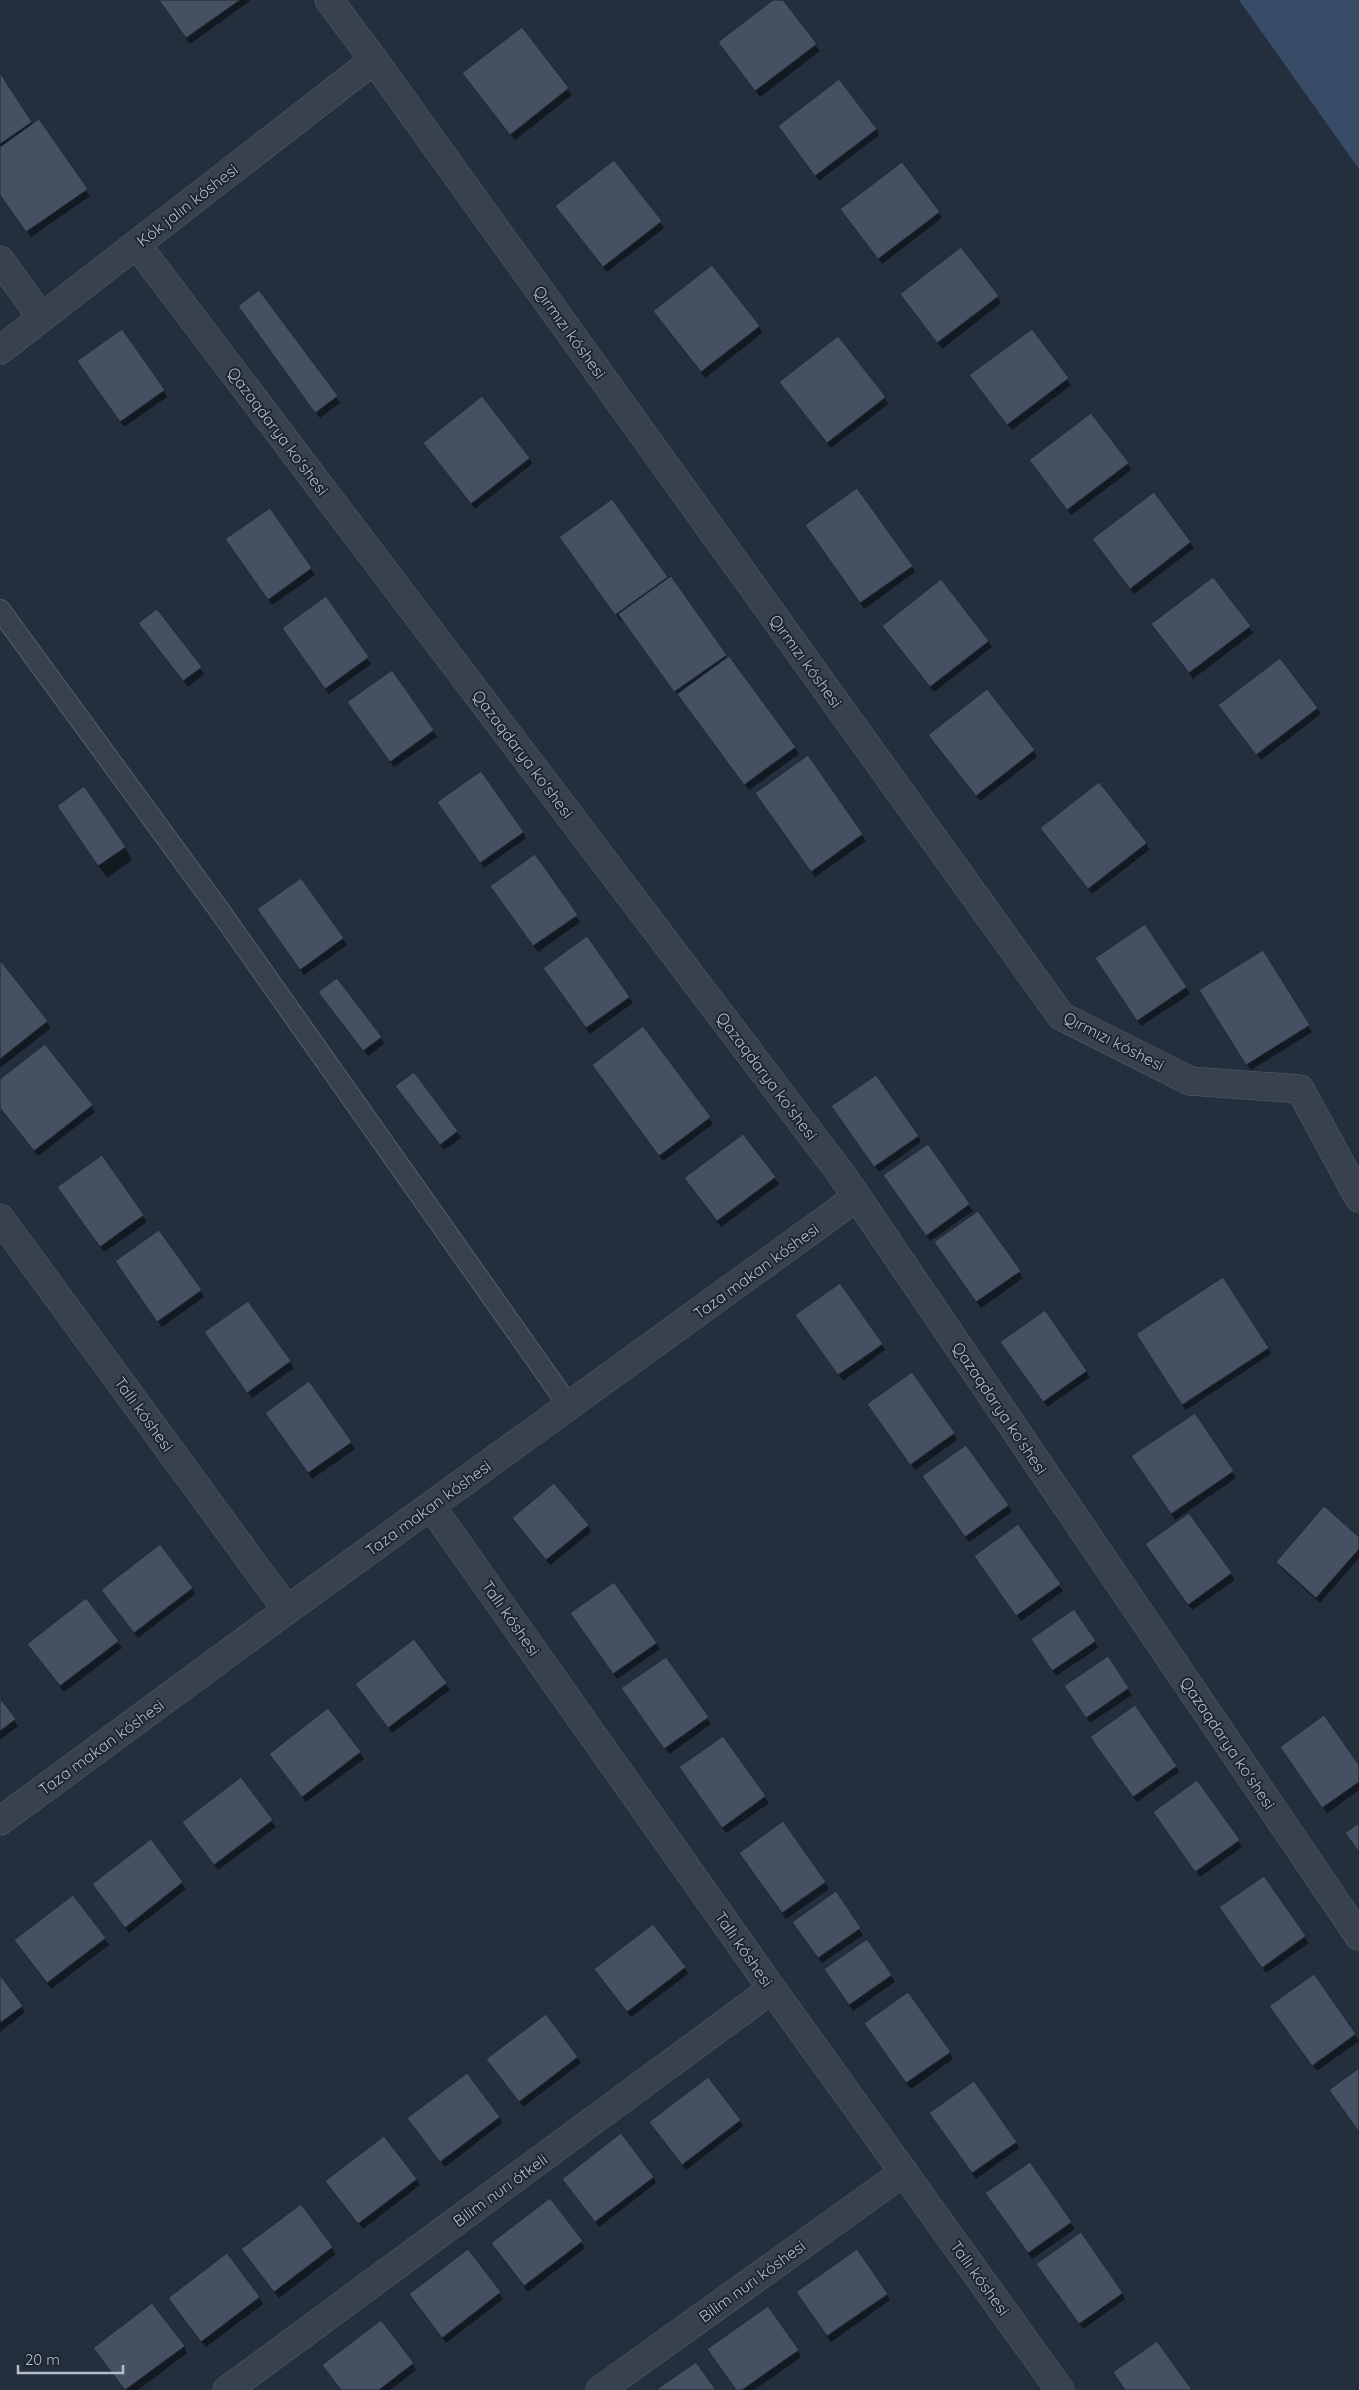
<svg xmlns="http://www.w3.org/2000/svg" width="1359" height="2390" font-family="Quicksand,sans-serif">
<style>
.water{fill:#394c67}
.shadow{fill:#0007}
.building{fill:#455162;stroke:#1f2835}
.lines{fill:none;stroke-linecap:round;stroke-linejoin:round}
.lane-casing{stroke:#565f6c;stroke-width:22}
.street-casing{stroke:#565f6c;stroke-width:29}
.lane{stroke:#38414e;stroke-width:20}
.street{stroke:#38414e;stroke-width:28}
.labels{text-anchor:middle;stroke-width:4;stroke-linejoin:round;paint-order:stroke}
.street-label{font-size:16px;fill:#b4bcc9;stroke:#1d2633}
</style>
<rect width="100%" height="100%" fill="#242f3e"/>
<!-- water -->
<path class="water" d="M 1239,0 L 1359,0 L 1359,169 Z"/>
<!-- shadow -->
<g class="shadow">
<path d="M 159,0 L 249,0 L 250,1 L 190,44 Z"/>
<path d="M 775,0 L 782,0 L 820,51 L 760,97 L 723,48 Z"/>
<path d="M 521,29 L 572,95 L 515,140 L 468,80 Z"/>
<path d="M 0,76 L 33,125 L 90,196 L 31,237 L 0,194 Z"/>
<path d="M 779,127 L 876,129 L 879,135 L 819,181 Z"/>
<path d="M 556,206 L 660,222 L 664,228 L 607,272 Z"/>
<path d="M 842,210 L 938,212 L 942,218 L 882,264 Z"/>
<path d="M 961,249 L 1001,303 L 942,349 L 901,294 Z"/>
<path d="M 654,311 L 759,327 L 762,333 L 705,378 Z"/>
<path d="M 243,313 L 336,397 L 340,403 L 320,418 Z"/>
<path d="M 1031,330 L 1071,385 L 1012,430 L 974,382 Z"/>
<path d="M 82,367 L 164,391 L 167,397 L 124,427 Z"/>
<path d="M 784,388 L 885,398 L 888,404 L 831,448 Z"/>
<path d="M 428,449 L 529,458 L 532,464 L 475,509 Z"/>
<path d="M 1128,464 L 1131,470 L 1071,515 L 1034,466 Z"/>
<path d="M 612,501 L 799,754 L 749,790 L 622,619 L 620,620 L 565,543 Z"/>
<path d="M 270,509 L 315,575 L 272,605 L 230,546 Z"/>
<path d="M 806,526 L 912,566 L 915,572 L 864,609 Z"/>
<path d="M 1190,542 L 1194,548 L 1134,594 L 1097,546 Z"/>
<path d="M 1213,579 L 1253,633 L 1193,679 L 1157,630 Z"/>
<path d="M 326,598 L 371,664 L 329,694 L 287,634 Z"/>
<path d="M 157,610 L 204,674 L 188,687 L 143,629 Z"/>
<path d="M 887,632 L 988,641 L 992,647 L 934,692 Z"/>
<path d="M 391,672 L 437,737 L 394,767 L 352,708 Z"/>
<path d="M 1317,708 L 1321,714 L 1261,760 L 1223,711 Z"/>
<path d="M 929,736 L 1034,751 L 1037,757 L 980,801 Z"/>
<path d="M 808,757 L 866,841 L 815,877 L 760,799 Z"/>
<path d="M 438,803 L 523,832 L 526,838 L 484,868 Z"/>
<path d="M 66,819 L 125,847 L 132,860 L 107,878 Z"/>
<path d="M 1045,834 L 1146,843 L 1149,850 L 1092,894 Z"/>
<path d="M 301,879 L 347,945 L 304,975 L 262,915 Z"/>
<path d="M 495,892 L 576,916 L 580,922 L 538,952 Z"/>
<path d="M 1262,951 L 1312,1032 L 1251,1070 L 1201,990 Z"/>
<path d="M 0,962 L 51,1028 L 0,1068 Z"/>
<path d="M 1100,964 L 1186,988 L 1190,994 L 1141,1026 Z"/>
<path d="M 548,974 L 629,997 L 633,1003 L 590,1034 Z"/>
<path d="M 323,998 L 381,1038 L 384,1044 L 368,1056 Z"/>
<path d="M 643,1028 L 713,1124 L 663,1161 L 597,1071 Z"/>
<path d="M 413,1074 L 461,1138 L 444,1150 L 400,1093 Z"/>
<path d="M 0,1080 L 91,1106 L 95,1112 L 38,1156 L 0,1108 Z"/>
<path d="M 836,1113 L 918,1136 L 921,1142 L 879,1172 Z"/>
<path d="M 743,1135 L 779,1184 L 721,1227 L 689,1185 Z"/>
<path d="M 927,1146 L 973,1211 L 930,1241 L 889,1182 Z"/>
<path d="M 101,1157 L 147,1222 L 104,1252 L 62,1193 Z"/>
<path d="M 939,1249 L 1019,1272 L 1023,1278 L 981,1308 Z"/>
<path d="M 120,1268 L 201,1291 L 204,1297 L 162,1327 Z"/>
<path d="M 248,1303 L 294,1368 L 252,1398 L 209,1339 Z"/>
<path d="M 800,1321 L 882,1344 L 885,1350 L 843,1381 Z"/>
<path d="M 1141,1340 L 1268,1348 L 1271,1354 L 1186,1410 Z"/>
<path d="M 1006,1348 L 1086,1371 L 1090,1377 L 1047,1407 Z"/>
<path d="M 309,1383 L 355,1449 L 312,1479 L 270,1419 Z"/>
<path d="M 872,1410 L 954,1434 L 957,1440 L 915,1470 Z"/>
<path d="M 1195,1415 L 1236,1478 L 1175,1520 L 1136,1462 Z"/>
<path d="M 966,1447 L 1012,1512 L 969,1542 L 923,1477 Z"/>
<path d="M 1189,1514 L 1235,1580 L 1192,1610 L 1150,1551 Z"/>
<path d="M 513,1518 L 588,1526 L 591,1532 L 550,1565 Z"/>
<path d="M 1018,1526 L 1063,1591 L 1021,1621 L 979,1562 Z"/>
<path d="M 1359,1538 L 1359,1558 L 1320,1603 L 1281,1568 L 1277,1562 Z"/>
<path d="M 192,1588 L 195,1594 L 138,1638 L 106,1596 Z"/>
<path d="M 86,1600 L 122,1648 L 64,1692 L 32,1650 Z"/>
<path d="M 575,1620 L 656,1643 L 660,1649 L 617,1679 Z"/>
<path d="M 414,1641 L 450,1690 L 392,1733 L 360,1691 Z"/>
<path d="M 1095,1642 L 1098,1648 L 1056,1676 L 1036,1645 Z"/>
<path d="M 666,1658 L 711,1724 L 669,1754 L 626,1695 Z"/>
<path d="M 1107,1658 L 1132,1695 L 1090,1723 L 1069,1692 Z"/>
<path d="M 0,1700 L 18,1726 L 0,1740 Z"/>
<path d="M 723,1737 L 769,1803 L 726,1833 L 684,1774 Z"/>
<path d="M 1095,1743 L 1176,1766 L 1179,1772 L 1137,1802 Z"/>
<path d="M 360,1753 L 364,1759 L 306,1802 L 275,1760 Z"/>
<path d="M 1285,1753 L 1359,1767 L 1359,1790 L 1327,1813 Z"/>
<path d="M 240,1779 L 276,1827 L 218,1870 L 183,1822 Z"/>
<path d="M 1158,1818 L 1238,1841 L 1242,1847 L 1200,1877 Z"/>
<path d="M 151,1841 L 186,1889 L 129,1933 L 93,1885 Z"/>
<path d="M 744,1859 L 825,1883 L 829,1889 L 786,1919 Z"/>
<path d="M 1263,1878 L 1309,1943 L 1266,1973 L 1224,1913 Z"/>
<path d="M 835,1893 L 863,1935 L 822,1963 L 797,1928 Z"/>
<path d="M 73,1897 L 109,1945 L 51,1989 L 19,1947 Z"/>
<path d="M 866,1940 L 895,1982 L 853,2011 L 829,1975 Z"/>
<path d="M 685,1968 L 688,1974 L 631,2017 L 599,1976 Z"/>
<path d="M 1313,1976 L 1359,2041 L 1317,2071 L 1275,2012 Z"/>
<path d="M 0,1977 L 25,2012 L 0,2032 Z"/>
<path d="M 869,2029 L 950,2053 L 953,2059 L 911,2089 Z"/>
<path d="M 577,2057 L 581,2063 L 523,2107 L 491,2065 Z"/>
<path d="M 499,2117 L 502,2123 L 445,2167 L 413,2124 Z"/>
<path d="M 935,2119 L 1016,2142 L 1019,2148 L 976,2179 Z"/>
<path d="M 740,2120 L 743,2126 L 686,2170 L 654,2128 Z"/>
<path d="M 1030,2163 L 1075,2229 L 1032,2259 L 991,2200 Z"/>
<path d="M 653,2177 L 656,2183 L 599,2227 L 567,2185 Z"/>
<path d="M 416,2179 L 420,2185 L 363,2229 L 330,2187 Z"/>
<path d="M 550,2200 L 585,2248 L 528,2292 L 496,2250 Z"/>
<path d="M 332,2248 L 336,2254 L 279,2298 L 247,2255 Z"/>
<path d="M 468,2251 L 503,2299 L 446,2343 L 414,2301 Z"/>
<path d="M 1041,2270 L 1122,2293 L 1125,2299 L 1083,2329 Z"/>
<path d="M 887,2294 L 890,2300 L 831,2342 L 801,2298 Z"/>
<path d="M 259,2297 L 263,2304 L 206,2347 L 173,2305 Z"/>
<path d="M 184,2347 L 187,2353 L 138,2390 L 125,2390 L 98,2354 Z"/>
<path d="M 798,2351 L 801,2357 L 754,2390 L 736,2390 Z"/>
<path d="M 412,2364 L 416,2370 L 390,2390 L 341,2390 Z"/>
</g>
<!-- building -->
<g class="building">
<path d="M 159,0 L 240,0 L 186,38 Z"/>
<path d="M 773,0 L 783,0 L 817,44 L 755,91 L 718,42 Z"/>
<path d="M 522,27 L 569,88 L 510,135 L 462,73 Z"/>
<path d="M 0,73 L 32,122 L 0,144 Z"/>
<path d="M 839,79 L 877,129 L 815,176 L 778,126 Z"/>
<path d="M 39,119 L 88,189 L 26,232 L 0,195 L 0,147 Z"/>
<path d="M 614,160 L 662,221 L 603,267 L 555,206 Z"/>
<path d="M 902,162 L 940,212 L 878,259 L 840,209 Z"/>
<path d="M 961,247 L 999,296 L 937,343 L 900,294 Z"/>
<path d="M 712,265 L 760,326 L 701,372 L 653,311 Z"/>
<path d="M 259,290 L 338,396 L 315,413 L 238,306 Z"/>
<path d="M 122,329 L 165,390 L 120,422 L 77,361 Z"/>
<path d="M 1032,329 L 1069,378 L 1007,425 L 969,375 Z"/>
<path d="M 838,336 L 886,397 L 827,443 L 779,382 Z"/>
<path d="M 482,396 L 530,458 L 471,504 L 423,443 Z"/>
<path d="M 1091,413 L 1129,463 L 1067,510 L 1029,460 Z"/>
<path d="M 857,488 L 913,566 L 860,603 L 805,525 Z"/>
<path d="M 1154,492 L 1191,542 L 1130,589 L 1092,539 Z"/>
<path d="M 612,499 L 668,577 L 615,615 L 559,537 Z"/>
<path d="M 270,508 L 312,568 L 268,600 L 225,539 Z"/>
<path d="M 671,576 L 727,655 L 674,692 L 618,614 Z"/>
<path d="M 1213,577 L 1251,626 L 1189,673 L 1151,624 Z"/>
<path d="M 941,579 L 989,641 L 930,687 L 882,626 Z"/>
<path d="M 326,596 L 369,657 L 325,689 L 282,628 Z"/>
<path d="M 157,609 L 202,667 L 183,681 L 138,623 Z"/>
<path d="M 729,656 L 796,747 L 744,785 L 677,694 Z"/>
<path d="M 1280,658 L 1318,708 L 1256,755 L 1218,705 Z"/>
<path d="M 392,670 L 434,730 L 390,762 L 347,702 Z"/>
<path d="M 987,689 L 1035,750 L 976,796 L 928,735 Z"/>
<path d="M 808,755 L 863,834 L 811,872 L 755,793 Z"/>
<path d="M 481,771 L 524,832 L 480,863 L 437,802 Z"/>
<path d="M 1099,782 L 1147,843 L 1088,889 L 1040,828 Z"/>
<path d="M 84,786 L 126,847 L 98,866 L 57,806 Z"/>
<path d="M 535,854 L 578,915 L 533,946 L 490,886 Z"/>
<path d="M 301,878 L 344,938 L 300,970 L 257,909 Z"/>
<path d="M 1145,924 L 1187,987 L 1137,1021 L 1095,958 Z"/>
<path d="M 587,936 L 630,997 L 586,1028 L 543,968 Z"/>
<path d="M 1263,950 L 1310,1025 L 1246,1065 L 1199,990 Z"/>
<path d="M 0,960 L 48,1021 L 0,1059 Z"/>
<path d="M 337,978 L 382,1037 L 363,1051 L 318,992 Z"/>
<path d="M 643,1026 L 711,1117 L 659,1156 L 592,1065 Z"/>
<path d="M 45,1044 L 93,1105 L 34,1151 L 0,1108 L 0,1079 Z"/>
<path d="M 414,1072 L 458,1131 L 440,1145 L 395,1086 Z"/>
<path d="M 876,1075 L 919,1136 L 874,1167 L 831,1106 Z"/>
<path d="M 743,1134 L 776,1177 L 717,1221 L 684,1178 Z"/>
<path d="M 928,1144 L 970,1204 L 926,1236 L 883,1175 Z"/>
<path d="M 102,1155 L 144,1215 L 100,1247 L 57,1187 Z"/>
<path d="M 978,1211 L 1021,1271 L 976,1302 L 934,1242 Z"/>
<path d="M 159,1230 L 202,1290 L 157,1322 L 115,1261 Z"/>
<path d="M 1223,1277 L 1269,1348 L 1182,1405 L 1136,1334 Z"/>
<path d="M 840,1283 L 883,1344 L 838,1375 L 795,1315 Z"/>
<path d="M 248,1301 L 291,1361 L 247,1393 L 204,1332 Z"/>
<path d="M 1045,1310 L 1087,1371 L 1043,1402 L 1000,1342 Z"/>
<path d="M 912,1372 L 955,1433 L 910,1465 L 867,1404 Z"/>
<path d="M 309,1381 L 352,1442 L 308,1473 L 265,1413 Z"/>
<path d="M 1195,1413 L 1234,1471 L 1171,1514 L 1131,1456 Z"/>
<path d="M 966,1445 L 1009,1505 L 965,1537 L 922,1476 Z"/>
<path d="M 554,1483 L 589,1525 L 546,1560 L 512,1518 Z"/>
<path d="M 1324,1506 L 1359,1537 L 1359,1549 L 1316,1598 L 1276,1562 Z"/>
<path d="M 1189,1513 L 1232,1573 L 1188,1605 L 1145,1544 Z"/>
<path d="M 1018,1524 L 1061,1584 L 1016,1616 L 974,1556 Z"/>
<path d="M 160,1544 L 193,1588 L 134,1633 L 101,1590 Z"/>
<path d="M 614,1582 L 657,1643 L 613,1674 L 570,1613 Z"/>
<path d="M 86,1598 L 119,1641 L 60,1686 L 27,1644 Z"/>
<path d="M 1074,1609 L 1096,1641 L 1052,1671 L 1031,1639 Z"/>
<path d="M 414,1639 L 447,1683 L 388,1728 L 355,1684 Z"/>
<path d="M 1108,1656 L 1129,1688 L 1086,1718 L 1064,1686 Z"/>
<path d="M 666,1657 L 709,1717 L 664,1749 L 621,1688 Z"/>
<path d="M 0,1698 L 16,1719 L 0,1731 Z"/>
<path d="M 1135,1705 L 1177,1766 L 1133,1797 L 1090,1737 Z"/>
<path d="M 328,1708 L 361,1752 L 302,1797 L 269,1754 Z"/>
<path d="M 1324,1715 L 1359,1765 L 1359,1782 L 1322,1808 L 1280,1747 Z"/>
<path d="M 723,1736 L 766,1796 L 722,1828 L 679,1767 Z"/>
<path d="M 241,1777 L 273,1820 L 214,1865 L 182,1822 Z"/>
<path d="M 1197,1780 L 1240,1840 L 1195,1872 L 1153,1812 Z"/>
<path d="M 783,1821 L 826,1882 L 782,1913 L 739,1853 Z"/>
<path d="M 1359,1823 L 1359,1852 L 1345,1833 Z"/>
<path d="M 151,1839 L 183,1882 L 125,1928 L 92,1884 Z"/>
<path d="M 1264,1876 L 1306,1936 L 1262,1968 L 1219,1907 Z"/>
<path d="M 836,1891 L 861,1928 L 818,1958 L 792,1922 Z"/>
<path d="M 73,1895 L 106,1938 L 47,1983 L 14,1940 Z"/>
<path d="M 653,1924 L 686,1967 L 627,2012 L 594,1969 Z"/>
<path d="M 867,1939 L 892,1975 L 849,2005 L 824,1969 Z"/>
<path d="M 1314,1974 L 1356,2034 L 1312,2066 L 1269,2006 Z"/>
<path d="M 0,1975 L 23,2006 L 0,2023 Z"/>
<path d="M 908,1992 L 951,2052 L 906,2083 L 864,2023 Z"/>
<path d="M 546,2014 L 578,2057 L 519,2102 L 486,2059 Z"/>
<path d="M 1359,2068 L 1359,2132 L 1329,2090 Z"/>
<path d="M 467,2073 L 500,2117 L 440,2162 L 407,2118 Z"/>
<path d="M 708,2077 L 741,2120 L 682,2165 L 649,2122 Z"/>
<path d="M 974,2081 L 1017,2142 L 972,2173 L 929,2113 Z"/>
<path d="M 621,2133 L 654,2177 L 595,2222 L 562,2179 Z"/>
<path d="M 384,2136 L 417,2179 L 358,2224 L 325,2181 Z"/>
<path d="M 1030,2162 L 1072,2222 L 1028,2253 L 985,2193 Z"/>
<path d="M 550,2198 L 583,2241 L 524,2286 L 491,2243 Z"/>
<path d="M 301,2204 L 333,2247 L 274,2292 L 241,2249 Z"/>
<path d="M 1081,2232 L 1123,2293 L 1079,2324 L 1036,2264 Z"/>
<path d="M 468,2249 L 501,2292 L 442,2338 L 409,2294 Z"/>
<path d="M 857,2249 L 888,2294 L 827,2336 L 796,2292 Z"/>
<path d="M 227,2253 L 260,2297 L 201,2342 L 168,2298 Z"/>
<path d="M 152,2303 L 185,2346 L 125,2390 L 93,2348 Z"/>
<path d="M 768,2306 L 799,2350 L 742,2390 L 736,2390 L 707,2349 Z"/>
<path d="M 381,2320 L 414,2363 L 379,2390 L 341,2390 L 322,2365 Z"/>
<path d="M 1157,2341 L 1192,2390 L 1125,2390 L 1113,2372 Z"/>
<path d="M 696,2362 L 716,2390 L 656,2390 Z"/>
</g>
<g class="lines">
<defs>
<path id="lane" d="M 0,610 L 217,907 L 569,1406"/>
<g id="street">
<path d="M 329,0 L 374,60 L 1061,1016 L 1190,1081 L 1300,1089 L 1359,1198"/>
<path d="M 137,245 L 842,1175 L 1359,1936"/>
<path d="M 0,260 L 42,318"/>
<path d="M 0,350 L 374,60"/>
<path d="M 0,1218 L 287,1610"/>
<path d="M 431,1506 L 772,1989 L 1060,2390"/>
<path d="M 0,1821 L 287,1610 L 857,1197"/>
<path d="M 227,2390 L 772,1989"/>
<path d="M 600,2390 L 904,2172"/>
</g>
</defs>
<!-- lane casing -->
<use href="#lane" class="lane-casing"/>
<!-- street casing -->
<use href="#street" class="street-casing"/>
<!-- lane -->
<use href="#lane" class="lane"/>
<!-- street -->
<use href="#street" class="street"/>
</g>
<g class="labels">
<!-- street labels -->
<g class="street-label">
<text transform="translate(187 205) rotate(-38)" y="6">Kók jalın kóshesi</text>
<text transform="translate(570 332) rotate(54)" y="6">Qırmızı kóshesi</text>
<text transform="translate(278 431) rotate(53)" y="6">Qazaqdarya ko'shesi</text>
<text transform="translate(806 661) rotate(54)" y="6">Qırmızı kóshesi</text>
<text transform="translate(523 754) rotate(53)" y="6">Qazaqdarya ko'shesi</text>
<text transform="translate(1114 1041) rotate(27)" y="6">Qırmızı kóshesi</text>
<text transform="translate(767 1076) rotate(53)" y="6">Qazaqdarya ko'shesi</text>
<text transform="translate(756 1271) rotate(-36)" y="6">Taza makan kóshesi</text>
<text transform="translate(1000 1408) rotate(56)" y="6">Qazaqdarya ko'shesi</text>
<text transform="translate(144 1414) rotate(54)" y="6">Tallı kóshesi</text>
<text transform="translate(428 1508) rotate(-36)" y="6">Taza makan kóshesi</text>
<text transform="translate(511 1618) rotate(55)" y="6">Tallı kóshesi</text>
<text transform="translate(1228 1743) rotate(56)" y="6">Qazaqdarya ko'shesi</text>
<text transform="translate(101 1747) rotate(-36)" y="6">Taza makan kóshesi</text>
<text transform="translate(744 1949) rotate(55)" y="6">Tallı kóshesi</text>
<text transform="translate(500 2190) rotate(-36)" y="6">Bilim nurı ótkeli</text>
<text transform="translate(980 2278) rotate(54)" y="6">Tallı kóshesi</text>
<text transform="translate(752 2281) rotate(-36)" y="6">Bilim nurı kóshesi</text>
</g>
</g>
<!-- scale -->
<path d="M18 2365v8h105v-8" fill="none" stroke="#b4bcc9" stroke-width="2.5"/>
<text x="25" y="2365" font-size="15" fill="#b4bcc9" stroke="#1d2633" stroke-width="4" paint-order="stroke">20 m</text>
</svg>
